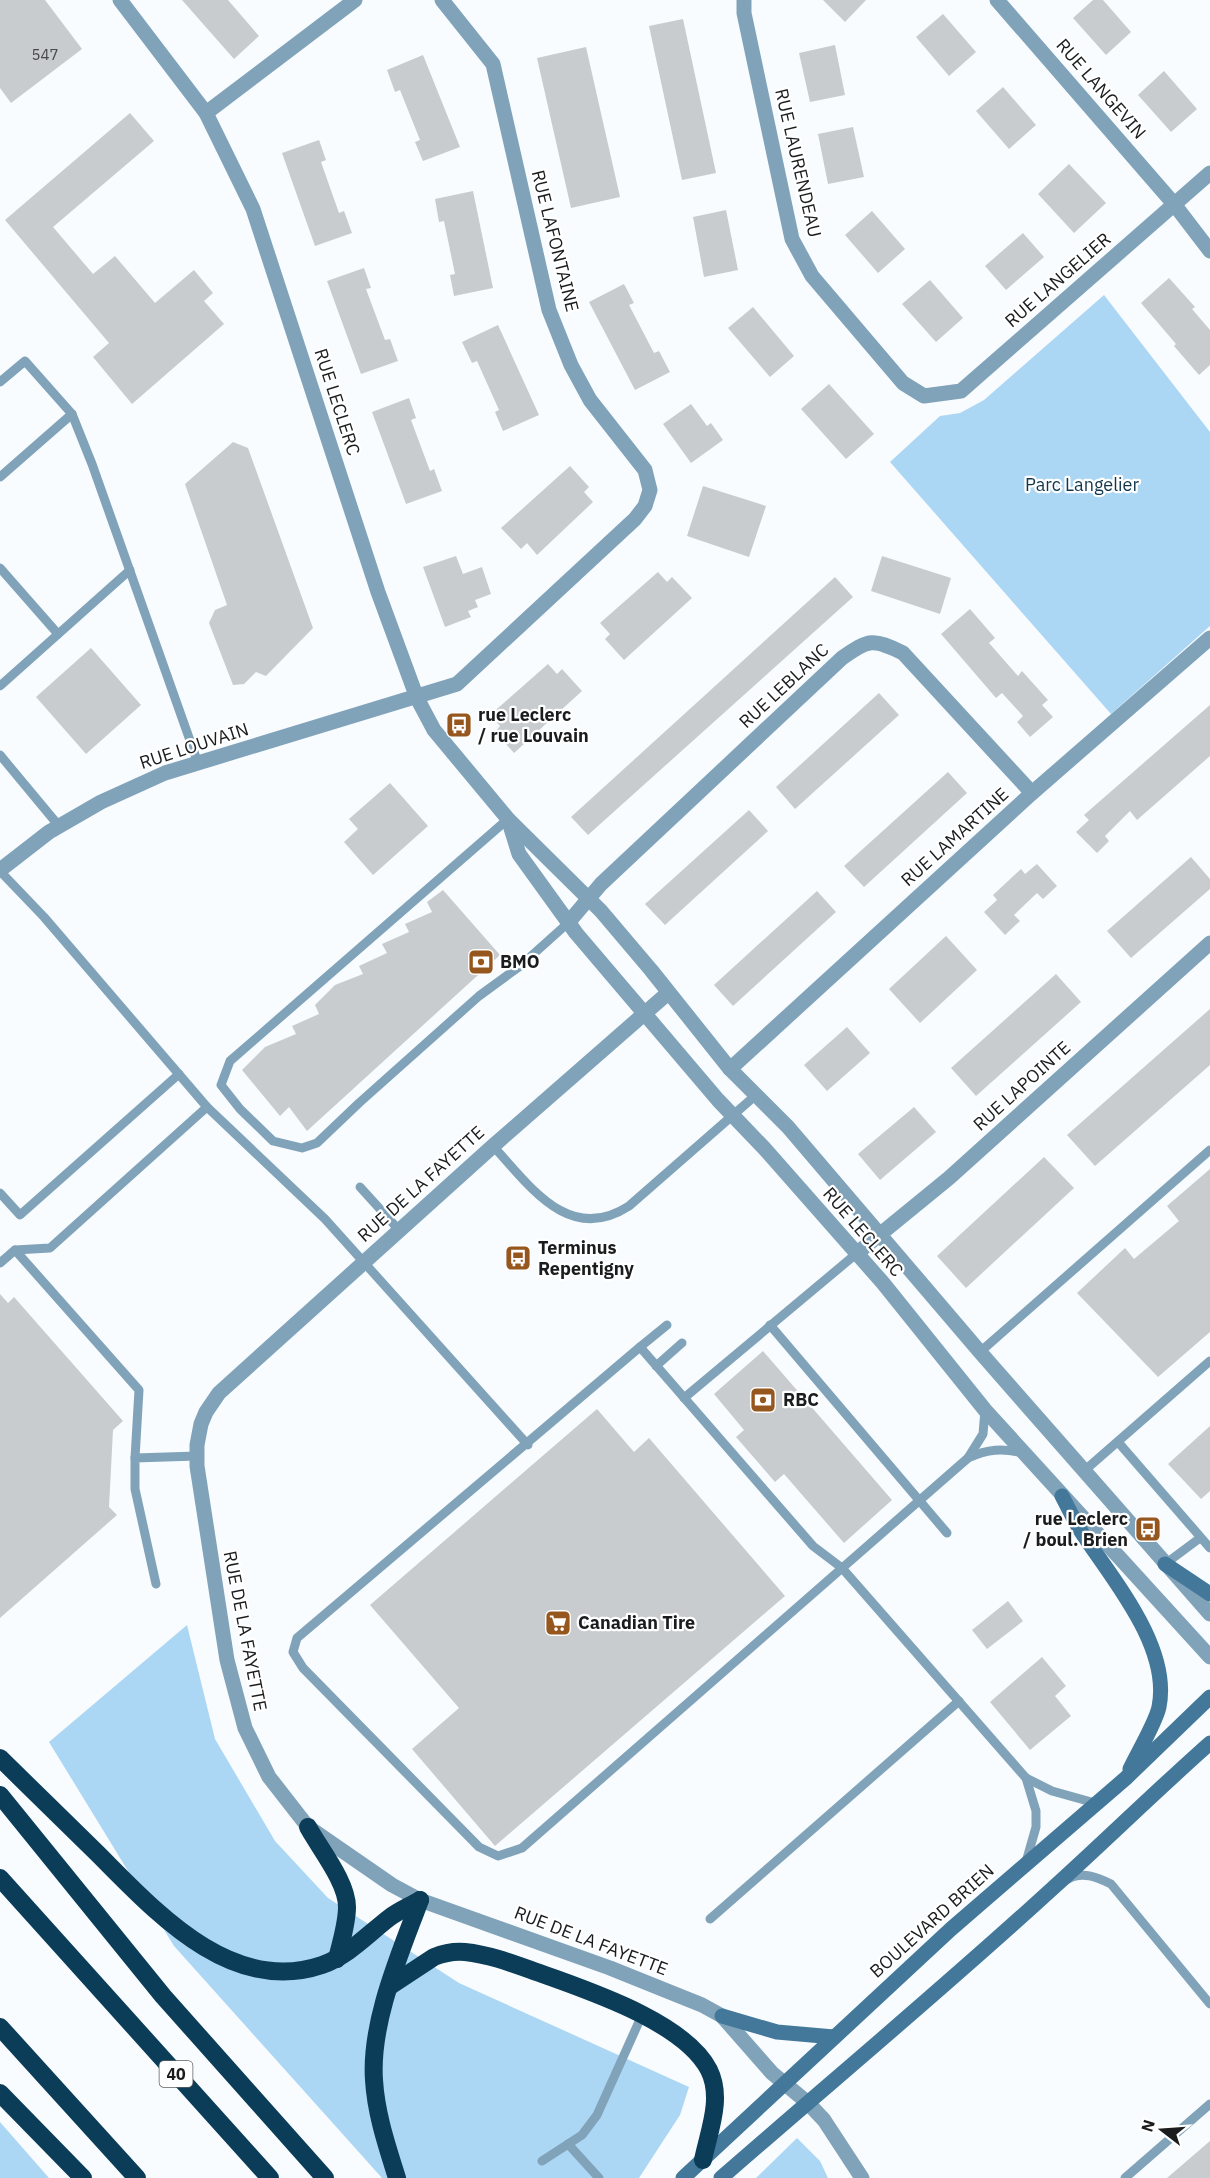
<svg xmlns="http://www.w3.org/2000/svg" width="1210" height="2178" font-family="'IBM Plex Sans',sans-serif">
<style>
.green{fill:#acd7f4}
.building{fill:#c8cccf}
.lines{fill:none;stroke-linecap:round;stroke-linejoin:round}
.service{stroke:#81a3ba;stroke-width:9}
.minor{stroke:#81a3ba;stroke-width:15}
.tertiary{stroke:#81a3ba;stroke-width:15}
.secondary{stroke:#43789a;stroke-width:15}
.motorway{stroke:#0c3d58;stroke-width:18}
.labels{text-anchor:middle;stroke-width:4.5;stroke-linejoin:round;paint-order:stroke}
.number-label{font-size:15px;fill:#46484a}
.shield{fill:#fff;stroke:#5f6061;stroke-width:1.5}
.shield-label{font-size:16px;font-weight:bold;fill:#1b1c1d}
.street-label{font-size:18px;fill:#1b1c1d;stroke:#fff}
.park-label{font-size:18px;fill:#10364c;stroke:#fff}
.poi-label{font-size:18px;font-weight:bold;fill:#1b1c1d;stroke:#fff;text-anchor:start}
</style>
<rect width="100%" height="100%" fill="#f8fcff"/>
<!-- green -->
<g class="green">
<path d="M 1104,295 L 1210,432 L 1210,626 L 1111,714 L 890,462 L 940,416 L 960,413 L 984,400 Z"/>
<path d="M 187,1625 L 215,1739 L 275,1841 L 328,1898 L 459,1983 L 689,2087 L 680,2115 L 639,2178 L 382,2178 L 174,1946 L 49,1742 Z"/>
<path d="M 0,2122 L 49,2178 L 0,2178 Z"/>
<path d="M 797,2138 L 820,2161 L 828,2178 L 756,2178 Z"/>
</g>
<!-- building -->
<g class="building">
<path d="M 0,0 L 45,0 L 82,49 L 11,103 L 0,88 Z"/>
<path d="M 182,0 L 228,0 L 259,36 L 234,59 Z"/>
<path d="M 823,0 L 866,0 L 845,22 Z"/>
<path d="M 1093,0 L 1103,0 L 1131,32 L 1106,55 L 1073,18 Z"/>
<path d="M 943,14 L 976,52 L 949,76 L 916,37 Z"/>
<path d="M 683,19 L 716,173 L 682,180 L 649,26 Z"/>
<path d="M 835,45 L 845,95 L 810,102 L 799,53 Z"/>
<path d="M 586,47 L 620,197 L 571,208 L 537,58 Z"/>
<path d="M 423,55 L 460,147 L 423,161 L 415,142 L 420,140 L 400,90 L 395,92 L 387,70 Z"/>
<path d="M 1164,71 L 1197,109 L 1171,132 L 1138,95 Z"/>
<path d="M 1003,87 L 1036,125 L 1009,149 L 976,111 Z"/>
<path d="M 130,113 L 154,141 L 53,227 L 93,274 L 115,256 L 155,303 L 194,270 L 213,293 L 204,301 L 224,324 L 132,404 L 93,357 L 109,343 L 5,220 Z"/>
<path d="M 853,127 L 864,177 L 828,184 L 818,134 Z"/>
<path d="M 319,140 L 326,160 L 321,162 L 339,213 L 344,211 L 352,233 L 315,246 L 282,153 Z"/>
<path d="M 1069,164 L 1106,203 L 1074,233 L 1038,194 Z"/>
<path d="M 473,191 L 493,288 L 454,296 L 450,275 L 455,274 L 444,221 L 439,222 L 435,199 Z"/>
<path d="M 726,210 L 738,270 L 704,277 L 693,217 Z"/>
<path d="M 872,211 L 905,249 L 878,273 L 845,235 Z"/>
<path d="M 1023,233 L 1044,257 L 1006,290 L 985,266 Z"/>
<path d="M 364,268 L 371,288 L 366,289 L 385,340 L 390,339 L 398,361 L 361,374 L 327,281 Z"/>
<path d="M 1169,278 L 1195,307 L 1192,309 L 1210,330 L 1210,365 L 1199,375 L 1174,346 L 1176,344 L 1141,303 Z"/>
<path d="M 930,280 L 963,318 L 936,342 L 902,304 Z"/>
<path d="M 624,284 L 634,303 L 629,305 L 654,353 L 659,351 L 670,372 L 635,390 L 589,302 Z"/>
<path d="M 753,307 L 794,356 L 770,377 L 728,328 Z"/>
<path d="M 498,325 L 539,415 L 503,431 L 495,412 L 499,410 L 477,361 L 472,363 L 462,342 Z"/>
<path d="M 829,384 L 874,434 L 846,459 L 801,409 Z"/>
<path d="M 409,398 L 416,418 L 411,420 L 430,471 L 434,469 L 442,491 L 406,504 L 372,412 Z"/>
<path d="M 691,404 L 707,426 L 711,423 L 723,440 L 691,463 L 663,424 Z"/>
<path d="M 233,442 L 248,448 L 313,628 L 266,676 L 256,672 L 244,684 L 233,685 L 209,623 L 215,610 L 227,605 L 185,484 Z"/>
<path d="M 570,466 L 589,487 L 584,492 L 593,502 L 537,555 L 527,543 L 521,549 L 501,528 Z"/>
<path d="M 703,486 L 766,506 L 749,557 L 687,536 Z"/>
<path d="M 456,556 L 463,574 L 482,567 L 491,594 L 475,600 L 478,607 L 468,611 L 471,617 L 445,627 L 423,567 Z"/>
<path d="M 882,556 L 951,578 L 940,614 L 871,591 Z"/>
<path d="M 658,572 L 667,582 L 672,577 L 692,598 L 624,660 L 605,639 L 610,634 L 600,623 Z"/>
<path d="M 835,577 L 853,597 L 588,835 L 571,817 Z"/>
<path d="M 970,609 L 995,638 L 989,643 L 1018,676 L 1022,671 L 1048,700 L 1042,705 L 1053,717 L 1030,737 L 1017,722 L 1023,716 L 1002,693 L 996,698 L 941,634 Z"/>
<path d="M 91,648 L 141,705 L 86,754 L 36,697 Z"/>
<path d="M 548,664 L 557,674 L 562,669 L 582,691 L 514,753 L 495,732 L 500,726 L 490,715 Z"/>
<path d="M 879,693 L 899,715 L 795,809 L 776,787 Z"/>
<path d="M 1210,705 L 1210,756 L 1137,820 L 1130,811 L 1105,836 L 1109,841 L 1097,853 L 1076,832 L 1089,820 L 1084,815 Z"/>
<path d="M 948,772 L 967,793 L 864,887 L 844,866 Z"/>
<path d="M 390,783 L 428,826 L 373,875 L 344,842 L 358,829 L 349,819 Z"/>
<path d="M 749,810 L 768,831 L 665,925 L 645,904 Z"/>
<path d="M 1191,857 L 1210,879 L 1210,889 L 1131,958 L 1107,931 Z"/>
<path d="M 1037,864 L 1057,886 L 1043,899 L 1037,893 L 1014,915 L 1020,921 L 1005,935 L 984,912 L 997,900 L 993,895 L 1021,869 L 1025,874 Z"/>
<path d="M 443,890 L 500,955 L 307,1131 L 289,1107 L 280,1116 L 242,1070 L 265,1047 L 296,1034 L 292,1026 L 319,1014 L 315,1005 L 335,985 L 363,974 L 359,966 L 387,953 L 382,944 L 409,932 L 405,924 L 432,912 L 427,902 Z"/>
<path d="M 817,891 L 836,912 L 733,1006 L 714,985 Z"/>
<path d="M 946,936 L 977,970 L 920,1023 L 889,989 Z"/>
<path d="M 1056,974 L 1081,1002 L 976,1096 L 951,1068 Z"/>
<path d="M 1210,1009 L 1210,1065 L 1095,1166 L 1067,1135 Z"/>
<path d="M 847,1027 L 870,1053 L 827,1091 L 804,1065 Z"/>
<path d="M 914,1107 L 936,1132 L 880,1180 L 858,1154 Z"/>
<path d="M 1044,1157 L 1074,1188 L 966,1288 L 937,1256 Z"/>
<path d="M 1210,1169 L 1210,1332 L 1158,1377 L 1077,1293 L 1125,1248 L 1134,1259 L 1179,1221 L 1167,1206 Z"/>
<path d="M 0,1294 L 8,1303 L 14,1297 L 123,1421 L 113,1430 L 109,1507 L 117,1515 L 0,1618 Z"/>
<path d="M 763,1351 L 892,1500 L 844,1543 L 784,1474 L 775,1482 L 736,1437 L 744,1430 L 714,1394 Z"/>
<path d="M 597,1409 L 634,1452 L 649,1438 L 785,1596 L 495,1846 L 412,1749 L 459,1708 L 370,1605 Z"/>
<path d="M 1210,1426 L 1210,1491 L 1201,1499 L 1168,1464 Z"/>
<path d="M 1008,1601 L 1023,1621 L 987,1649 L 972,1630 Z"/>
<path d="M 1042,1657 L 1066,1686 L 1055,1696 L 1071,1716 L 1030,1750 L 990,1702 Z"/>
<path d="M 1210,2141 L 1210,2178 L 1167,2178 Z"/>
</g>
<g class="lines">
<!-- service -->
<g class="service">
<path d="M 0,382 L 25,361 L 72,414 L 92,464 L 198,763"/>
<path d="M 0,477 L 72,414"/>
<path d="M 0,568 L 58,634"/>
<path d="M 0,686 L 130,570"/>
<path d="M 0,755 L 59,826"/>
<path d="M 508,819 L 230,1061 L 221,1085 L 240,1109 L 273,1141 L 302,1148 L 317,1143 L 359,1103 L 479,996 L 520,966 L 568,923"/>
<path d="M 0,871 L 44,917 L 207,1107 L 325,1219 L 528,1445"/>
<path d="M 493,1146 C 530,1186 569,1245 629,1206 L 756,1095"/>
<path d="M 360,1187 L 399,1230"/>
<path d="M 0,1193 L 20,1215 L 179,1074"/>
<path d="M 15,1250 L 139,1390 L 135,1458"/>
<path d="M 0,1263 L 15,1250 L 50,1248 L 207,1107"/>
<path d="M 770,1325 L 947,1533"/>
<path d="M 640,1347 L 667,1325"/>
<path d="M 980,1352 L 1210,1150"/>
<path d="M 656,1366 L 682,1343"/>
<path d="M 684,1398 L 856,1254"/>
<path d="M 1118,1442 L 1210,1548"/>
<path d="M 1023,1453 C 1002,1448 988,1449 968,1458 L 522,1848 L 498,1856 L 479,1847 L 303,1668 L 293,1652 L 297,1638 L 640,1347 L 813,1546 L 842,1568 L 1026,1778 L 1052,1791 L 1095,1803"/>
<path d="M 968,1458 L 983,1434 L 985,1410"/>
<path d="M 1084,1471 L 1210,1361"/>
<path d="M 1165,1564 L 1200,1538"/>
<path d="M 156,1584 L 135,1489 L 135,1458 L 197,1456"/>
<path d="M 1026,1862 L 1036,1827 L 1036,1811 L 1026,1778"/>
<path d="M 1068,1879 C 1082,1871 1097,1877 1111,1884 L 1210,2004"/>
<path d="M 710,1919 L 959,1701"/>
<path d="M 568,2144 L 599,2178"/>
<path d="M 542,2161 L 582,2135 L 597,2115 L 642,2015"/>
<path d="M 1125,2178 L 1210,2104"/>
</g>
<!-- minor -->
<g class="minor">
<path d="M 744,0 L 744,13 L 792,239 L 812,276 L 903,383 L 924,396 L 961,391 L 1210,173"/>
<path d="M 997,0 L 1174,204 L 1210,251"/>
<path d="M 206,113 L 355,0"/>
<path d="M 0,870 L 49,832 L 101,802 L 165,773 L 457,684 L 635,519 L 645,506 L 650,490 L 645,470 L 590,400 L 571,365 L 549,310 L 493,64 L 442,0"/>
<path d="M 568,923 L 601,884 L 842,658 C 869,639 873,638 903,653 L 1032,793"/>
<path d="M 730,1069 L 1032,793 L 1210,638"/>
<path d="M 856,1254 L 949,1178 L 1210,943"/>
</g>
<!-- tertiary -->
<g class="tertiary">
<path d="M 120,0 L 206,113 L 253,209 L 378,592 L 417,698 L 434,730 L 508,819 L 601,911 L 651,970 L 730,1069 L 788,1127 L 980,1352 L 1210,1614"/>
<path d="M 509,822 L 519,854 L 576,933 L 718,1100 L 764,1148 L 883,1283 L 985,1410 L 1210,1657"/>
<path d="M 668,993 L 493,1146 L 219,1393 L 206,1412 L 201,1424 L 197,1445 L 197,1466 L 227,1660 L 245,1728 L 269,1777 L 308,1827 L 392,1885 L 420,1900 L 610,1968 L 702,2005 L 722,2016 L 772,2073 L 808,2103 L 824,2120 L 862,2178"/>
</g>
<!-- secondary -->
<g class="secondary">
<path d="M 1062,1496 C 1069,1509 1075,1523 1084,1536 C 1114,1581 1171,1648 1159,1707 C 1156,1722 1137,1754 1130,1769"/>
<path d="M 1165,1564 L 1210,1594"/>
<path d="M 722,2016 L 777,2032 L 834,2037"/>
<path d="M 683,2178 L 951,1929 L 1126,1778 L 1210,1697"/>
<path d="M 721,2178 C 832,2081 945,1987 1053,1888 C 1106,1840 1157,1790 1210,1743"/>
</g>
<!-- motorway -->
<g class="motorway">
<path d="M 0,1758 C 33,1790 65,1822 98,1854 C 155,1911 231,1996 322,1965 C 348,1956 367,1935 389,1918 C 398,1911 410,1906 420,1900"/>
<path d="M 0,1795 L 163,1996 L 325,2178"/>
<path d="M 308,1827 C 320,1849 347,1882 347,1907 C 347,1924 341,1942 337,1959"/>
<path d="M 0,1878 L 270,2178"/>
<path d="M 390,1986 L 434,1957 C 444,1953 454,1951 465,1952 C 493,1955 519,1966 545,1975 C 592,1992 685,2023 709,2070 C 723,2098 709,2131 703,2160"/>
<path d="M 0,2027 L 137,2178"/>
<path d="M 0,2093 L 83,2178"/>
<path d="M 397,2178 C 387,2146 376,2114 374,2080 C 370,2022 400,1954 420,1900"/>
</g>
</g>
<!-- icons -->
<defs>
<symbol id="bus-square" viewBox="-11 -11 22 22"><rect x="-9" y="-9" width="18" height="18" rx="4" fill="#96571e" stroke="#fff"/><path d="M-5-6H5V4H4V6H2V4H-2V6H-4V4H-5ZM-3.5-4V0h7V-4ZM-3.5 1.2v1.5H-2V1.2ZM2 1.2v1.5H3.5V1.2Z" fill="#fff"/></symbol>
<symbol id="bank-square" viewBox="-11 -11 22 22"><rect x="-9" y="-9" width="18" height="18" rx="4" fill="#96571e" stroke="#fff"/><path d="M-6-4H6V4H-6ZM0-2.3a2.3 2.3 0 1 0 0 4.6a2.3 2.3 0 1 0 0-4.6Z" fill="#fff"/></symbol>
<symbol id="supermarket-square" viewBox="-11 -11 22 22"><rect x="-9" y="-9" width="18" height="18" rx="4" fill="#96571e" stroke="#fff"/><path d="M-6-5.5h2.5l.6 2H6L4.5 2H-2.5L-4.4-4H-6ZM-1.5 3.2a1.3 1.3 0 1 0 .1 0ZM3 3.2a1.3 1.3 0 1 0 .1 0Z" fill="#fff"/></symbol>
</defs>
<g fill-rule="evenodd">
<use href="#bus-square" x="444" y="710" width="30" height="30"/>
<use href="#bank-square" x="466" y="947" width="30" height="30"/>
<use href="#bus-square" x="503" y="1243" width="30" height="30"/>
<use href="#bank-square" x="748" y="1385" width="30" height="30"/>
<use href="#bus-square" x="1133" y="1514" width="30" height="30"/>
<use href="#supermarket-square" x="543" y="1608" width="30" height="30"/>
</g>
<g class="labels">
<!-- number labels -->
<g class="number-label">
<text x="45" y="60">547</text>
</g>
<!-- shield labels -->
<rect class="shield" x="159.5" y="2061" width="33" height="26" rx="4.5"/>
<g class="shield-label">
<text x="176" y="2080">40</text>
</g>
<!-- street labels -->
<g class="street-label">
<text transform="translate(1101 89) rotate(49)" y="6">RUE LANGEVIN</text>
<text transform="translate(798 163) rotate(77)" y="6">RUE LAURENDEAU</text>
<text transform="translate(555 241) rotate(76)" y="6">RUE LAFONTAINE</text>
<text transform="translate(1058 280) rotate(-41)" y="6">RUE LANGELIER</text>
<text transform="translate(337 402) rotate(72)" y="6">RUE LECLERC</text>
<text transform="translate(784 686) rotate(-43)" y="6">RUE LEBLANC</text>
<text transform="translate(194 746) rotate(-18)" y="6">RUE LOUVAIN</text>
<text transform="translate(955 837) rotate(-42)" y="6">RUE LAMARTINE</text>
<text transform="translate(1022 1086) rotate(-42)" y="6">RUE LAPOINTE</text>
<text transform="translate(421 1184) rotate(-42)" y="6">RUE DE LA FAYETTE</text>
<text transform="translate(863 1232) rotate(49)" y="6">RUE LECLERC</text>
<text transform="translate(245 1631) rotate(79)" y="6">RUE DE LA FAYETTE</text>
<text transform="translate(932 1921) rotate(-42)" y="6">BOULEVARD BRIEN</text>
<text transform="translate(591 1941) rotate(21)" y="6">RUE DE LA FAYETTE</text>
</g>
<!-- park labels -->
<g class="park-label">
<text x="1082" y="491">Parc Langelier</text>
</g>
<!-- poi labels -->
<g class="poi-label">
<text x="478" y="721">rue Leclerc<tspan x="478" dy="21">/ rue Louvain</tspan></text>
<text x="500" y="968">BMO</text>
<text x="538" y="1254">Terminus<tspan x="538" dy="21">Repentigny</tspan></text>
<text x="783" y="1406">RBC</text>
<text x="1128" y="1525" text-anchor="end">rue Leclerc<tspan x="1128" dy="21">/ boul. Brien</tspan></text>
<text x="578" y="1629">Canadian Tire</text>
</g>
</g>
<!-- north arrow -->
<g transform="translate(1162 2130) rotate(287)" stroke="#ffffff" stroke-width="4.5" paint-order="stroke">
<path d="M0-4.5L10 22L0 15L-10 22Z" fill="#1b1c1d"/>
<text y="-9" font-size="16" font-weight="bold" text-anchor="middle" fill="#1b1c1d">N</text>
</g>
</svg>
